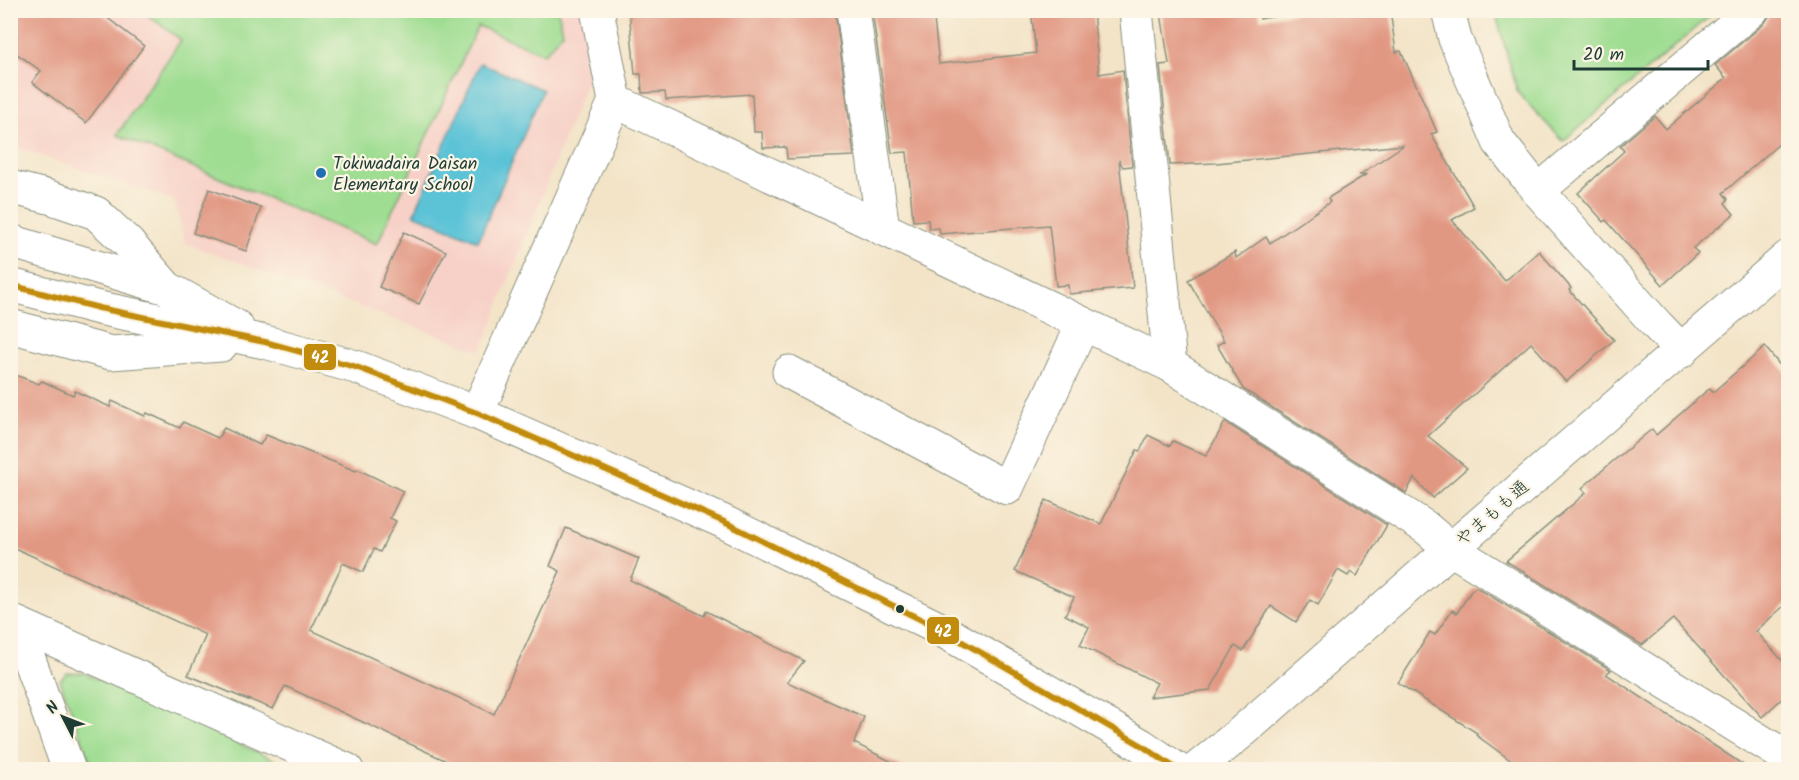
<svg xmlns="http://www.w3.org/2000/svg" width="1799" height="780" font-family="Kalam,'Klee One',sans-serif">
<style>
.built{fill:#f7d1c7}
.green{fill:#9fdd92;stroke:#5f8d63;stroke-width:1.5}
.water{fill:#5bc3d7;stroke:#3d8086;stroke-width:1.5}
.building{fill:#e19883}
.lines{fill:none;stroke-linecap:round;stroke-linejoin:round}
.minor-casing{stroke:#89907e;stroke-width:35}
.minor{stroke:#fff;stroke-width:33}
.bus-1-casing{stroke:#fcf5e5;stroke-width:10}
.bus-1{stroke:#c18c0d;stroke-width:6}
.poi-dot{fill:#1f6fb2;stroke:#fcf5e5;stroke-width:2}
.bus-dot{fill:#1f3d34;stroke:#fcf5e5;stroke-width:2}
.labels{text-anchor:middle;stroke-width:4.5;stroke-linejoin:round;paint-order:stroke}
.poi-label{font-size:18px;fill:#1f3d34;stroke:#fcf5e5;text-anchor:start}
.street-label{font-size:18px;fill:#1f3d34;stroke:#fcf5e5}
.line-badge{stroke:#fcf5e5;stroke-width:2}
.badge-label{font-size:16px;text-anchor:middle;font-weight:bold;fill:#fff}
</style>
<rect width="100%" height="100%" fill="#fcf5e5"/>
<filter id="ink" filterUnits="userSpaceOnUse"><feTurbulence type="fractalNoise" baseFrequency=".0167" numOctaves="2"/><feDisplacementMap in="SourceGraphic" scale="12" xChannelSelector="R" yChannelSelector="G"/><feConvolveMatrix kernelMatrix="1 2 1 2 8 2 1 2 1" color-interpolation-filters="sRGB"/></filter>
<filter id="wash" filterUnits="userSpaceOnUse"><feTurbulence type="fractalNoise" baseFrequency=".008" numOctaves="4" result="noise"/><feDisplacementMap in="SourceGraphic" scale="24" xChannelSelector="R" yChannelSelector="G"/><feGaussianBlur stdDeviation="1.35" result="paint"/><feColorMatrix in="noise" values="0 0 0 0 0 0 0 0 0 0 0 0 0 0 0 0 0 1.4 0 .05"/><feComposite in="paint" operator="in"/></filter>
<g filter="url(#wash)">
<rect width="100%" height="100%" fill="#f3e4c8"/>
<!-- built -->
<path class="built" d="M 11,11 L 582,11 L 593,65 L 481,351 L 185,243 L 174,200 L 11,146 Z"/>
<!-- green -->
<g class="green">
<path d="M 142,11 L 558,11 L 563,32 L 544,54 L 478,26 L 377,244 L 117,135 L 181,40 Z"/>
<path d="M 1495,11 L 1495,10 L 1716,11 L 1563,141 L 1518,93 Z"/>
<path d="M 67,673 L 84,673 L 294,769 L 93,769 L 60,680 Z"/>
</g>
<!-- water -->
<path class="water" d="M 480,63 L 543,90 L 478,241 L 414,214 Z"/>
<g id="blocks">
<!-- building -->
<g class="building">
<path d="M 10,10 L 97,10 L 144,46 L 86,123 L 32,82 L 41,71 L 10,49 Z"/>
<path d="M 629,10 L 835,10 L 854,156 L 787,159 L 786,147 L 763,148 L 762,132 L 754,132 L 752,94 L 666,100 L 665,92 L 642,93 L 641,74 L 635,74 Z"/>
<path d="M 872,10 L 933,10 L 939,64 L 1036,53 L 1031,10 L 1093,10 L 1099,74 L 1123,70 L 1132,166 L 1123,167 L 1119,160 L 1133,288 L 1069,294 L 1068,285 L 1056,286 L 1049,225 L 940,234 L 939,228 L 929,229 L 928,220 L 913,221 L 907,152 L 892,153 Z"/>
<path d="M 1186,10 L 1259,10 L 1260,19 L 1313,10 L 1390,10 L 1396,52 L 1401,51 L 1437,132 L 1431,134 L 1474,207 L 1452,220 L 1505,281 L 1539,251 L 1571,288 L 1569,290 L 1614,340 L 1566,382 L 1531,343 L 1428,436 L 1467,468 L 1433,498 L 1414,478 L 1406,493 L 1243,389 L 1217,345 L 1224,341 L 1188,280 L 1235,252 L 1236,258 L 1266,237 L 1270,243 L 1330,202 L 1328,198 L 1367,174 L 1359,175 L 1404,145 L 1216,163 L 1170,165 L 1160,65 L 1169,64 L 1161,13 Z"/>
<path d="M 1773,10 L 1775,13 L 1778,10 L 1788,10 L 1788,136 L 1723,193 L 1728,199 L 1725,203 L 1734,214 L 1693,248 L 1698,253 L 1663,285 L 1606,220 L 1604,222 L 1578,193 L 1624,151 L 1620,146 L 1655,116 L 1666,129 L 1726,78 L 1715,65 L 1764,24 Z"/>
<path d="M 209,189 L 261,208 L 246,251 L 193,233 Z"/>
<path d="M 404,232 L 446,251 L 419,304 L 379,287 Z"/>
<path d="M 1765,347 L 1788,375 L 1788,602 L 1756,631 L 1788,667 L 1788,693 L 1762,717 L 1673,619 L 1642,645 L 1506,561 L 1586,493 L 1582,488 L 1612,462 L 1652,429 L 1656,435 L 1710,388 L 1713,392 Z"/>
<path d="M 10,373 L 39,384 L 42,381 L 73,395 L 75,391 L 110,407 L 112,401 L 145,416 L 147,413 L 180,428 L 183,422 L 218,438 L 224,428 L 260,445 L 266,435 L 356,471 L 357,469 L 403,491 L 390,518 L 396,521 L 380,552 L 374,549 L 363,572 L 343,563 L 311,630 L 494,714 L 560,571 L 550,566 L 566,528 L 639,559 L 630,580 L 704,616 L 706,611 L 804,661 L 787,682 L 864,717 L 854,743 L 908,770 L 466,770 L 285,686 L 273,709 L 248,699 L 248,700 L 188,675 L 206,635 L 10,546 Z"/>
<path d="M 1225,422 L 1387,525 L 1357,576 L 1351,572 L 1348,576 L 1338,570 L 1318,605 L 1310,600 L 1296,622 L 1271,606 L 1243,651 L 1235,646 L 1210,690 L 1149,697 L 1157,683 L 1080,645 L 1089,627 L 1065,615 L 1074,597 L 1015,571 L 1046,500 L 1101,524 L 1137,450 L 1140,451 L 1148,435 L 1170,446 L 1173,441 L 1206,456 Z"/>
<path d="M 1476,587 L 1611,670 L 1606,674 L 1751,770 L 1524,770 L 1476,735 L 1477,733 L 1398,683 L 1430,632 L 1435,635 L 1452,610 L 1457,613 L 1471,591 Z"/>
</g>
</g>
</g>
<g filter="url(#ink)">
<use href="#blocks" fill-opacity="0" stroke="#89907e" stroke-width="1.5"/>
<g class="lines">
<defs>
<g id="minor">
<path d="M 853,10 L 883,229"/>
<path d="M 1136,10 L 1170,365"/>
<path d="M 1448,10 L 1455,39 L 1499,142 L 1538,191 L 1657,325 L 1682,351"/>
<path d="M 615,101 L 1170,365 L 1425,527 L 1451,549 L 1788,758"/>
<path d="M 10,187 L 49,197 L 96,213 L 128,243 L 167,288"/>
<path d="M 1538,191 L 1752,10"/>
<path d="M 10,241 L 167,288 L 237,327"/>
<path d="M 10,285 L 99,308 L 265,342 L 356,367 L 477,413 L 722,521 L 940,629 L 1141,745 L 1178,770"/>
<path d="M 10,326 L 111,353 L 221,345"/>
<path d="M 789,372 L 1007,488 L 1083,324"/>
<path d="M 477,413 L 615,101 L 597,10"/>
<path d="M 69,770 L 16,623 L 347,770"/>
<path d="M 1195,770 L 1243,731 L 1451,549 L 1788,257"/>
</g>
</defs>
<!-- minor casing -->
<use href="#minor" class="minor-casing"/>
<!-- minor -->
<use href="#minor" class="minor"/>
<defs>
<path id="bus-1" d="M 10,285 L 99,308 L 265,342 L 356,367 L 477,413 L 722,521 L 940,629 L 1141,745 L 1178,770"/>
</defs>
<!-- bus-1 casing -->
<use href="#bus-1" class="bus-1-casing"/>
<!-- bus-1 -->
<use href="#bus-1" class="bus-1"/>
</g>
</g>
<!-- markers -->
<circle class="poi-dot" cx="321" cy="173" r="6"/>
<circle class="bus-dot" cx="900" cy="609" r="5"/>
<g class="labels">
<!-- poi labels -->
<g class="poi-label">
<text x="333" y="169">Tokiwadaira Daisan<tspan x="333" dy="21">Elementary School</tspan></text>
</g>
<!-- street labels -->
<g class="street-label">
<text transform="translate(1492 513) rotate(-41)" y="6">やまもも通</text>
</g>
</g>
<g class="line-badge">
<rect x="303" y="343" width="34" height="28" rx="6" fill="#c18c0d"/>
<rect x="926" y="616" width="34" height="29" rx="6" fill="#c18c0d"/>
</g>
<g class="badge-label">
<text x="320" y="363">42</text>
<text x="943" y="637">42</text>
</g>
<!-- margin -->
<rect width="1799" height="780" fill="none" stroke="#fcf5e5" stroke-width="36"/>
<!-- north arrow -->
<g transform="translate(63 717) rotate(312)" stroke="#fcf5e5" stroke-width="4.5" paint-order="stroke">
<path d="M0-4.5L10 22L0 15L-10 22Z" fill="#1f3d34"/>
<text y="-9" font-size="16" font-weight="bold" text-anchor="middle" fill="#1f3d34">N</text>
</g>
<!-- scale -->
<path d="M1574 60v9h134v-9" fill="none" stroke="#1f3d34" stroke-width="3"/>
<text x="1583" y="60" font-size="18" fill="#1f3d34" stroke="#fcf5e5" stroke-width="4.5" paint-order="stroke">20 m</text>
</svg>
